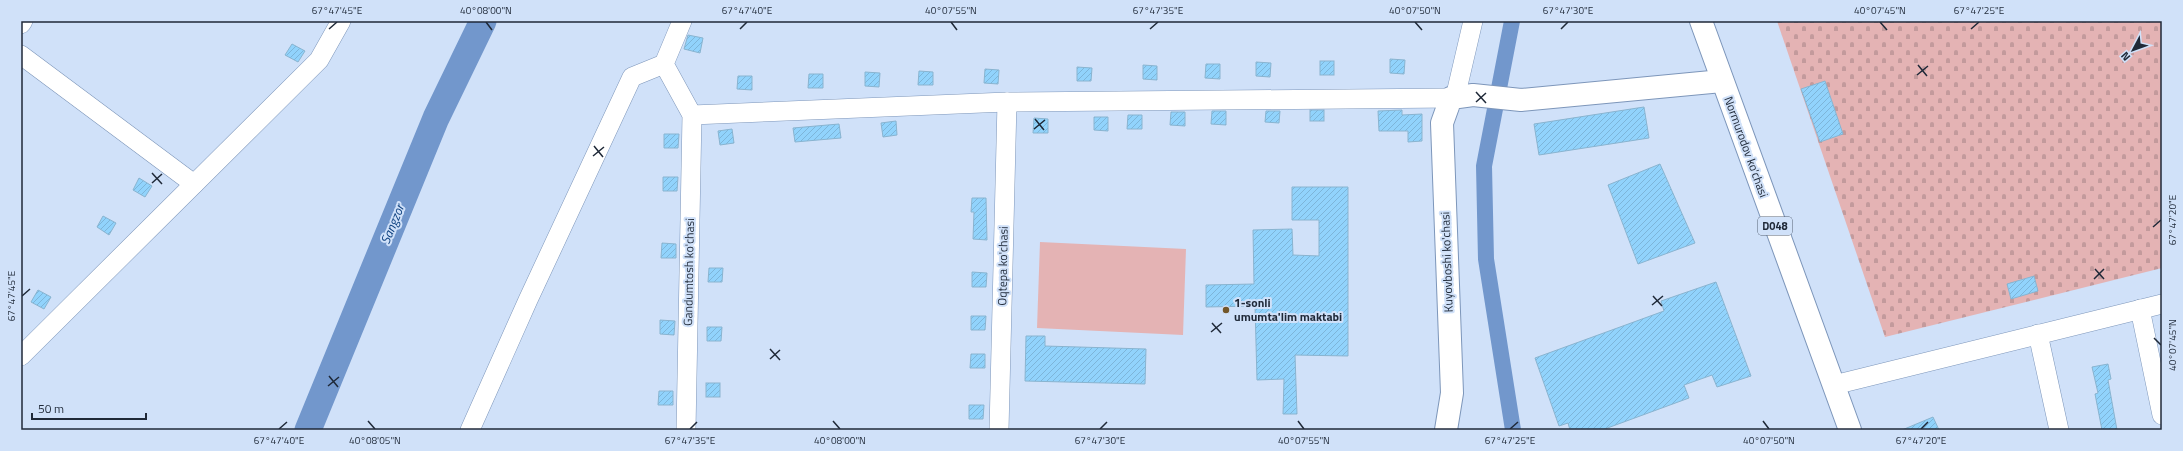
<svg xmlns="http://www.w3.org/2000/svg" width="2183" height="451" font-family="'Titillium Web',sans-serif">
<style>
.cemetery{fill:url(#cemetery-stones)}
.pitch{fill:#e4b3b4}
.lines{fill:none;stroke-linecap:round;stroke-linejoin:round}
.canal{stroke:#7297cc;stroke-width:16}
.river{stroke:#7297cc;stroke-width:27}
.building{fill:url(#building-hatch);stroke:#89b4d0}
.minor-casing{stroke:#7d96ba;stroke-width:20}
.major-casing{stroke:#7d96ba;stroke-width:24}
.minor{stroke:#fff;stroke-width:19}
.major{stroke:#fff;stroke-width:22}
.ticks{fill:none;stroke:#1f2938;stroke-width:1.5}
.poi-dot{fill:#73572a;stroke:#d0e1f9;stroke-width:1.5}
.labels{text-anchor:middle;stroke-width:4;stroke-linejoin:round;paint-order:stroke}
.shield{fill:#d0e1f9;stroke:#546072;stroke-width:1}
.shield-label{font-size:11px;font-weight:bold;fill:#1f2938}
.street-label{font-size:12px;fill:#1f2938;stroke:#d0e1f9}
.poi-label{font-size:12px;font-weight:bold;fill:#1f2938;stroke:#d0e1f9;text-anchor:start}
.water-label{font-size:13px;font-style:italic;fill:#0d407f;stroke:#d0e1f9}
.neatline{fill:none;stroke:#1f2938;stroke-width:1.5}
.ticks-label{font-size:10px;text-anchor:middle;fill:#1f2938}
</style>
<defs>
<pattern id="cemetery-stones" width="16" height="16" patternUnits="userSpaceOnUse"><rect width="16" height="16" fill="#e4b3b4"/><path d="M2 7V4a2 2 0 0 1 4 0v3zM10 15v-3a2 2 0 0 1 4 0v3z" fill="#c39a9c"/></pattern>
<pattern id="building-hatch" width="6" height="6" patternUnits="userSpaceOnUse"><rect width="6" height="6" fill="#91d3fc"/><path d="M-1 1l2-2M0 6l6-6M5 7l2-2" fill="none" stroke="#7db5d9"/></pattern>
</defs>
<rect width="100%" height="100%" fill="#d0e1f9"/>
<!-- cemetery -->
<path class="cemetery" d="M 1777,21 L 2162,21 L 2162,268 L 1885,337 Z"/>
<!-- pitch -->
<path class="pitch" d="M 1040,242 L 1186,249 L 1183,335 L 1037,328 Z"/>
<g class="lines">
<!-- canal -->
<path class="canal" d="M 1512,21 L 1484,166 L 1486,259 L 1513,430"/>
<!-- river -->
<path class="river" d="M 308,430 L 436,118 L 483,21"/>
</g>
<!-- building -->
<g class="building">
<path d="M 688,35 L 703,38 L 700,53 L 684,49 Z"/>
<path d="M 292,44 L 305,51 L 298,62 L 285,55 Z"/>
<path d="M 1390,59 L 1405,60 L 1404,74 L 1390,73 Z"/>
<rect x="1320" y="61" width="14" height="14"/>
<path d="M 1256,62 L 1271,63 L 1270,77 L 1256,76 Z"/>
<path d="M 1206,64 L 1220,64 L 1220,79 L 1205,78 Z"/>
<path d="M 1143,65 L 1157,66 L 1157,80 L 1143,79 Z"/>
<path d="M 1077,67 L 1092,68 L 1091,81 L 1077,81 Z"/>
<path d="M 985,69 L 999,70 L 998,84 L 984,83 Z"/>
<path d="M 919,71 L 933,72 L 933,85 L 918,85 Z"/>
<path d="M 865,72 L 880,73 L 879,87 L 865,86 Z"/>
<path d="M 809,74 L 823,74 L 823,88 L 808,88 Z"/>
<path d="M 738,76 L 752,76 L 752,90 L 737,89 Z"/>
<path d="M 1825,81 L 1843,134 L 1820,142 L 1801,89 Z"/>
<path d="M 1644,107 L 1649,138 L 1539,155 L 1534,124 Z"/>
<rect x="1310" y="110" width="14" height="11"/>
<path d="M 1402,110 L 1402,115 L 1422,114 L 1422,141 L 1408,142 L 1408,131 L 1379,131 L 1378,111 Z"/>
<path d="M 1212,111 L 1226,111 L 1226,125 L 1211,124 Z"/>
<path d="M 1266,111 L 1280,111 L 1279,123 L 1265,122 Z"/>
<path d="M 1171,112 L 1185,112 L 1185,126 L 1170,125 Z"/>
<path d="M 1128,115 L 1142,115 L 1142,129 L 1127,129 Z"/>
<path d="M 1094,117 L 1108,117 L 1108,131 L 1094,130 Z"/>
<path d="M 1034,118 L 1048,119 L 1048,133 L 1033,133 Z"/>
<path d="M 896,121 L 897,135 L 883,137 L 881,123 Z"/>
<path d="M 839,124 L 841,138 L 795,142 L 793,128 Z"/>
<path d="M 732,129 L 734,143 L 720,145 L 718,131 Z"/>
<path d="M 664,134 L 679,134 L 678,148 L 664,148 Z"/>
<path d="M 1660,164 L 1695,243 L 1638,264 L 1608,185 Z"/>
<path d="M 663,177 L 678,177 L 677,191 L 663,191 Z"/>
<path d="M 139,178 L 152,186 L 145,197 L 133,190 Z"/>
<path d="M 1292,187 L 1348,187 L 1348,356 L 1295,355 L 1297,414 L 1283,414 L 1284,379 L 1257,380 L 1255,306 L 1206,307 L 1206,285 L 1254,284 L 1253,230 L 1292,229 L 1293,255 L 1319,256 L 1319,220 L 1292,220 Z"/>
<path d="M 972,198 L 986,198 L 987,240 L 973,239 L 974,212 L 971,212 Z"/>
<path d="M 103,216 L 116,223 L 109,235 L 97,227 Z"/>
<path d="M 662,243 L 676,244 L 676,258 L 661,258 Z"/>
<path d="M 709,268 L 723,268 L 722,282 L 708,282 Z"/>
<path d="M 972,272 L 987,273 L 986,287 L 972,287 Z"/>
<path d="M 2034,276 L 2038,291 L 2011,299 L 2007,284 Z"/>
<path d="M 1716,282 L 1751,376 L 1717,387 L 1712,375 L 1684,385 L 1689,398 L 1602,430 L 1570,430 L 1568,423 L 1559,426 L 1535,358 L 1664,311 L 1661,301 Z"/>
<path d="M 38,290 L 51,297 L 44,309 L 31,302 Z"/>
<path d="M 971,316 L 986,316 L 985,330 L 971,330 Z"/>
<path d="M 660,320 L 675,321 L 674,335 L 660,334 Z"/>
<path d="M 707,327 L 722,327 L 721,341 L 707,341 Z"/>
<path d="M 1026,336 L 1045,336 L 1045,346 L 1146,349 L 1145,384 L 1025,381 Z"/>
<path d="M 971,354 L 985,354 L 985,368 L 970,368 Z"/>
<path d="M 2108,364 L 2111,379 L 2108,380 L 2117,430 L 2102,430 L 2095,394 L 2098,393 L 2092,367 Z"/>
<rect x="706" y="383" width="14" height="14"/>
<path d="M 659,391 L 673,391 L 673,405 L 658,405 Z"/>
<path d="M 969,405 L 984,405 L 983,419 L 969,419 Z"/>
<path d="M 1933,417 L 1939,430 L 1902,430 Z"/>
</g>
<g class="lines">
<defs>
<g id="minor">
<path d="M 682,21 L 664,64 L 692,115 L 686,430"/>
<path d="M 21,24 L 23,21"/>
<path d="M 21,55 L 194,184"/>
<path d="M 1455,98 L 1473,21"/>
<path d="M 692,115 L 1007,102 L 1451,98"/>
<path d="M 2140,309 L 2162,415"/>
<path d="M 2038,334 L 2059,430"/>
<path d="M 21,356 L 319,60 L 341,21"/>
<path d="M 1834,385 L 2162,304"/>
<path d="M 470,430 L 528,300 L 632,77 L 664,64"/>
<path d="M 999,430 L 1007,102"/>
</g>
<g id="major">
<path d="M 1701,21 L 1850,430"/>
<path d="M 1446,430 L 1452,393 L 1442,123 L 1451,98 L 1473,95 L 1521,100 L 1722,81"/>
</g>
</defs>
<!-- minor casing -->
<use href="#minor" class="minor-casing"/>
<!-- major casing -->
<use href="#major" class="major-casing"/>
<!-- minor -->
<use href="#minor" class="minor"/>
<!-- major -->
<use href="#major" class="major"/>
</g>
<!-- ticks -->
<path class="ticks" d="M 486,22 L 492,30M 951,22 L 957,30M 1415,22 L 1422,30M 1880,22 L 1887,30M 329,29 L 337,22M 740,29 L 747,22M 1150,29 L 1158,22M 1561,29 L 1568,22M 1971,29 L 1979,22M 1918,65 L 1927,76M 1917,75 L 1928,66M 1476,92 L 1486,103M 1476,102 L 1486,93M 1035,119 L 1044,130M 1034,129 L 1045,120M 594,146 L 603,157M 593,156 L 604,147M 152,173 L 162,184M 152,183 L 162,174M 2153,227 L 2161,220M 2095,269 L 2104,279M 2094,279 L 2104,269M 22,296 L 30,289M 1653,296 L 1662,306M 1652,305 L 1663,296M 1212,323 L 1221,333M 1211,332 L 1222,323M 2154,338 L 2161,345M 770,349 L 780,360M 770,359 L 780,350M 329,376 L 338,387M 328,386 L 339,377M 368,421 L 375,429M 833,421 L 840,429M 1298,421 L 1304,429M 1763,421 L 1769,429M 279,429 L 287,422M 690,429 L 697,422M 1100,429 L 1107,422M 1510,429 L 1518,422M 1921,429 L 1928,422"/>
<!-- markers -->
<circle class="poi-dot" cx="1226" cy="310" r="4"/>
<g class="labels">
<!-- shield labels -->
<rect class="shield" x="1758" y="217" width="34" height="18" rx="3"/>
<g class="shield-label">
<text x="1775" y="230">D048</text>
</g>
<!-- street labels -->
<g class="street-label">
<text transform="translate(1746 147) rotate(70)" y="4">Normurodov ko'chasi</text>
<text transform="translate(1447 262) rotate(-92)" y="4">Kuyovboshi ko'chasi</text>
<text transform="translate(1003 266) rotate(-89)" y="4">Oqtepa ko'chasi</text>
<text transform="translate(689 272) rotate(-89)" y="4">Gandumtosh ko'chasi</text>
</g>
<!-- poi labels -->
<g class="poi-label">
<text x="1234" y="307">1-sonli<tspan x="1234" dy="14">umumta'lim maktabi</tspan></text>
</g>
<!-- water labels -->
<g class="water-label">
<text transform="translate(392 224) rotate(-68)" y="5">Sangzor</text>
</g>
</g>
<!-- border -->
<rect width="2183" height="451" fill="none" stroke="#d0e1f9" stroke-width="44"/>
<!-- north arrow -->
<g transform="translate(2133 50) rotate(229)" stroke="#d0e1f9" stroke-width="3" paint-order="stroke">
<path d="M0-3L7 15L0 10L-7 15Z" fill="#1f2938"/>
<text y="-6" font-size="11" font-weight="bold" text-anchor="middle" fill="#1f2938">N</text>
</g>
<!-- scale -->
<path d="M32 413v6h114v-6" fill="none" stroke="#1f2938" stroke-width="2"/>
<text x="38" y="413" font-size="12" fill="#1f2938" stroke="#d0e1f9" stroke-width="3" paint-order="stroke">50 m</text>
<rect x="22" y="22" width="2139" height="407" class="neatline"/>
<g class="ticks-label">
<text x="337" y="14">67°47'45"E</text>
<text x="486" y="14">40°08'00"N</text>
<text x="747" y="14">67°47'40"E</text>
<text x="951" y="14">40°07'55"N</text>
<text x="1158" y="14">67°47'35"E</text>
<text x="1415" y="14">40°07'50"N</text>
<text x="1568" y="14">67°47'30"E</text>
<text x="1880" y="14">40°07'45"N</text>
<text x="1979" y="14">67°47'25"E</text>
<text transform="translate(2172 220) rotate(-90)" y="4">67°47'20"E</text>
<text transform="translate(11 296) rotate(-90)" y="4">67°47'45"E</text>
<text transform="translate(2172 345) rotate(-90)" y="4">40°07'45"N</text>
<text x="279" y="444">67°47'40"E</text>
<text x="375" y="444">40°08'05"N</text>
<text x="690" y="444">67°47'35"E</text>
<text x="840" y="444">40°08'00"N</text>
<text x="1100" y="444">67°47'30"E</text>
<text x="1304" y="444">40°07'55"N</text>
<text x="1510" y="444">67°47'25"E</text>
<text x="1769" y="444">40°07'50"N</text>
<text x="1921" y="444">67°47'20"E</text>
</g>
</svg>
